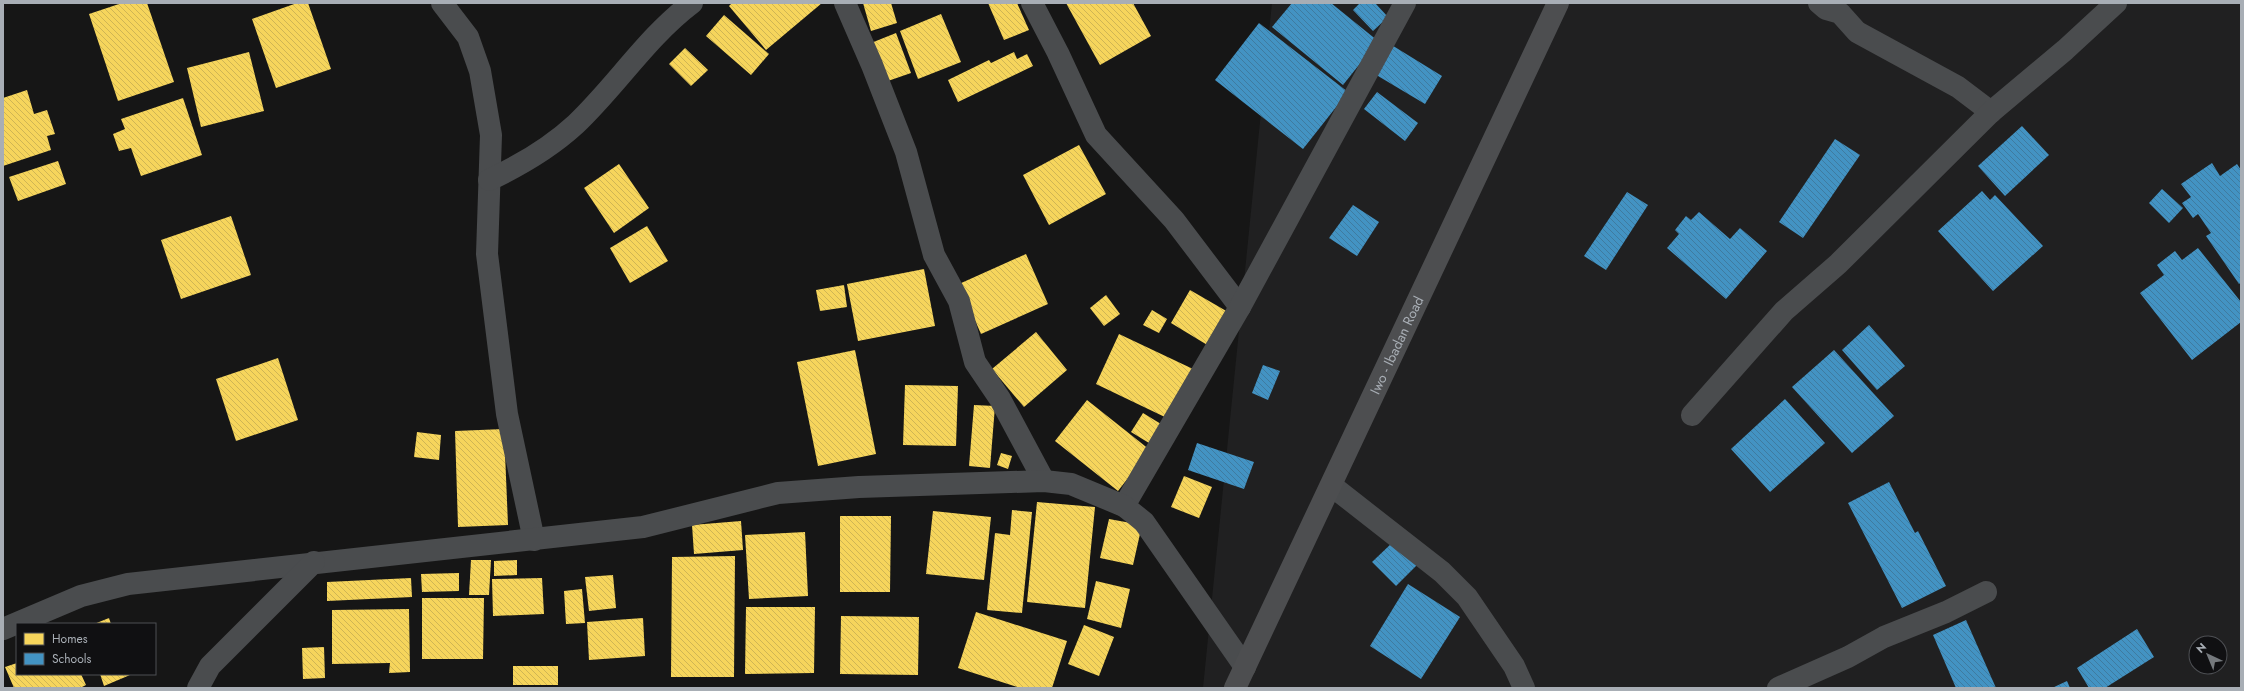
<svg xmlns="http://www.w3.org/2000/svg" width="2244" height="691" font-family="Jost,sans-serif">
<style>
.built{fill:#202021;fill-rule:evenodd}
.homes{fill:url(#homes-back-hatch)}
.schools{fill:url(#schools-back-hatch)}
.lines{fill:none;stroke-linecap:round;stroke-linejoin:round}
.minor{stroke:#4a4c4e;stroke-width:22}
.primary{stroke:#4d4e50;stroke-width:22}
.labels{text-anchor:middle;stroke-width:4;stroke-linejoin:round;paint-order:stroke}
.street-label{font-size:14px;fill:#a8aeb5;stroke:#101012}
</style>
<defs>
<pattern id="homes-back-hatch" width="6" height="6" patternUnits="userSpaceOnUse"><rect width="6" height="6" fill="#f6d55c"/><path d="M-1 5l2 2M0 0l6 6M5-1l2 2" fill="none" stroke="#cfb554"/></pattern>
<pattern id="schools-back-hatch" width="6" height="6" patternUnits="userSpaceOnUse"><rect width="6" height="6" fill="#4393c3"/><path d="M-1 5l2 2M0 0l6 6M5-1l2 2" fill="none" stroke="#3f7ba0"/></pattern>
</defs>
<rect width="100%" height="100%" fill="#161616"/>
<!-- built -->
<path class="built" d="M 1272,3 L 2241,3 L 2241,688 L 1203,688 ZM 2196,643 L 2220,643 L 2220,667 L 2196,667 Z"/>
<!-- homes -->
<g class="homes">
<path d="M 122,3 L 147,3 L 174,82 L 118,101 L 89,14 Z"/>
<path d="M 297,3 L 308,3 L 331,69 L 276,88 L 252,19 Z"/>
<path d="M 732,3 L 822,3 L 766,50 L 729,6 Z"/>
<path d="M 863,3 L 891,3 L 897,23 L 871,31 Z"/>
<path d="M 988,3 L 1017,3 L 1029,30 L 1004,40 Z"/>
<path d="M 1066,3 L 1133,3 L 1151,36 L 1100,65 Z"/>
<path d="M 941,14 L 961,62 L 918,79 L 900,31 Z"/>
<path d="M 724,15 L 769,54 L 751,75 L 706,36 Z"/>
<path d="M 896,33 L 911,73 L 885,82 L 871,43 Z"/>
<path d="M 685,48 L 708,70 L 691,86 L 669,64 Z"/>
<path d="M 249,52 L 264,111 L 201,127 L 187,68 Z"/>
<path d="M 1014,52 L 1017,59 L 1027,54 L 1033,66 L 958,102 L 948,80 L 989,60 L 991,63 Z"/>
<path d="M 27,90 L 34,114 L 47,110 L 55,134 L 47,136 L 51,150 L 3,166 L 3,98 Z"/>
<path d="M 183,98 L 202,155 L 141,176 L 131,148 L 119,151 L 113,134 L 125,129 L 121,119 Z"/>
<path d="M 1079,145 L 1106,194 L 1049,225 L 1023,175 Z"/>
<path d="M 58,161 L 66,184 L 18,201 L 9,177 Z"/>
<path d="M 619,164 L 649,208 L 614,233 L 584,188 Z"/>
<path d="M 231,216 L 251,275 L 181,299 L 161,240 Z"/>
<path d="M 647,226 L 668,261 L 630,283 L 610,248 Z"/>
<path d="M 1026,254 L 1048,304 L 981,334 L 959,284 Z"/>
<path d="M 924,269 L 935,326 L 858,341 L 847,284 Z"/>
<path d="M 844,285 L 847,307 L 820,311 L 816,290 Z"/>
<path d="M 1190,290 L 1228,312 L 1209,346 L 1171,323 Z"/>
<path d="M 1106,295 L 1120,314 L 1104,326 L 1090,308 Z"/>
<path d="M 1152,310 L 1167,319 L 1159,333 L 1143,325 Z"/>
<path d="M 1036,332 L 1067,370 L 1024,407 L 992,369 Z"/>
<path d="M 1119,334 L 1193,369 L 1169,419 L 1096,384 Z"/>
<path d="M 855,350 L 876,454 L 818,466 L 797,362 Z"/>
<path d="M 278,358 L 298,420 L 236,441 L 216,379 Z"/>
<path d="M 905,385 L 958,386 L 956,446 L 903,445 Z"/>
<path d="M 1087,400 L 1150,450 L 1118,491 L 1055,441 Z"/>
<path d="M 974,405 L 995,406 L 990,468 L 969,466 Z"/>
<path d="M 1143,413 L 1161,424 L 1149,443 L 1131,432 Z"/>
<path d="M 504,429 L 508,525 L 458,527 L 455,431 Z"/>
<path d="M 417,432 L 441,435 L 439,460 L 414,457 Z"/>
<path d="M 1001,453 L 1012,456 L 1008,469 L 997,465 Z"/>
<path d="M 1184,476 L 1212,487 L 1199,518 L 1171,507 Z"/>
<path d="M 1037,502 L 1095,507 L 1085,608 L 1027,602 Z"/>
<path d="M 1012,510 L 1032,512 L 1022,613 L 987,610 L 995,533 L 1010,535 Z"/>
<path d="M 933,511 L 991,517 L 984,580 L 926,574 Z"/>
<path d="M 840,516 L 891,516 L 890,592 L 840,592 Z"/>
<path d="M 1109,519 L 1142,525 L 1133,565 L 1100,558 Z"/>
<path d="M 741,521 L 743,550 L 694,554 L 692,525 Z"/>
<path d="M 805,532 L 808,596 L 749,599 L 745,535 Z"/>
<path d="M 735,556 L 734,677 L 671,677 L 672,557 Z"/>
<path d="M 471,560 L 491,560 L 489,595 L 469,595 Z"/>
<path d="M 517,560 L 517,575 L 494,576 L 494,561 Z"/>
<path d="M 459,573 L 459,591 L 422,592 L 421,574 Z"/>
<path d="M 613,575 L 616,608 L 589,611 L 585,577 Z"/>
<path d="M 411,578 L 412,597 L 327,601 L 327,582 Z"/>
<path d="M 542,578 L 544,614 L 493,616 L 492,579 Z"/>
<path d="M 1096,581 L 1130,589 L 1121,628 L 1087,619 Z"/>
<path d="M 582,589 L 585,623 L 566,624 L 564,591 Z"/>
<path d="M 422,598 L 484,598 L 483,659 L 422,659 Z"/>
<path d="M 746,607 L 815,607 L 814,673 L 745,674 Z"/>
<path d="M 409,609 L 410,672 L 389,673 L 390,663 L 332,664 L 332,610 Z"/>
<path d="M 976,612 L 1067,641 L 1052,688 L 1020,688 L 958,668 Z"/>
<path d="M 841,616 L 919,617 L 918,675 L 840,674 Z"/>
<path d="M 109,618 L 111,624 L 94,624 Z"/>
<path d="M 643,618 L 645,656 L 589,660 L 587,622 Z"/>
<path d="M 1084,625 L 1114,637 L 1099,676 L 1068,664 Z"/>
<path d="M 324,647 L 325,678 L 303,679 L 302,648 Z"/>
<path d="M 17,663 L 17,674 L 81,674 L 86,685 L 80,688 L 14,688 L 5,667 Z"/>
<rect x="513" y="666" width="45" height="19"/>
<path d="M 100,674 L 130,674 L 130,675 L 104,686 Z"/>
</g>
<!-- schools -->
<g class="schools">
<path d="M 1292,3 L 1331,3 L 1378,41 L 1343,85 L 1272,27 Z"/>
<path d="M 1360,3 L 1375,3 L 1388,17 L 1373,31 L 1353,10 Z"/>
<path d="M 1259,23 L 1348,92 L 1303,149 L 1215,80 Z"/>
<path d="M 1390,44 L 1442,76 L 1425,104 L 1373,73 Z"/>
<path d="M 1377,92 L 1418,123 L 1405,141 L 1364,109 Z"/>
<path d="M 2022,126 L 2049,155 L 2005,196 L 1978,166 Z"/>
<path d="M 1835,139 L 1860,155 L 1803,238 L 1779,222 Z"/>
<path d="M 2212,163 L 2220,176 L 2237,164 L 2241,170 L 2241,283 L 2239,284 L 2206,236 L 2211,233 L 2198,214 L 2193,218 L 2182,203 L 2191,197 L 2181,184 Z"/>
<path d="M 2162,189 L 2183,208 L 2169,223 L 2149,203 Z"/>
<path d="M 1982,191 L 1990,200 L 1995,195 L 2043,246 L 1993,291 L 1938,231 Z"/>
<path d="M 1627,192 L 1648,205 L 1606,270 L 1584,256 Z"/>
<path d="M 1353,205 L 1379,222 L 1357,256 L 1329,238 Z"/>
<path d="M 1699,212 L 1730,239 L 1740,228 L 1767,251 L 1726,299 L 1667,248 L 1679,234 L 1675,230 L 1686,216 L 1691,220 Z"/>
<path d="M 2198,248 L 2241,302 L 2241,322 L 2192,360 L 2140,293 L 2164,275 L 2157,265 L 2175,251 L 2182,260 Z"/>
<path d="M 1869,325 L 1905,366 L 1877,390 L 1842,350 Z"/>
<path d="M 1834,350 L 1894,416 L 1852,453 L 1792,387 Z"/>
<path d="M 1263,365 L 1280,371 L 1268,400 L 1252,393 Z"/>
<path d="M 1785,399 L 1825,443 L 1770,492 L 1731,449 Z"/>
<path d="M 1197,443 L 1254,462 L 1244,489 L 1188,470 Z"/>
<path d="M 1889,482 L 1915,533 L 1918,531 L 1946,586 L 1902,608 L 1848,503 Z"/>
<path d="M 1393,542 L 1417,565 L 1396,586 L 1372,562 Z"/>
<path d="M 1408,584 L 1460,617 L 1421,679 L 1370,646 Z"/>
<path d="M 1966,620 L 1996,688 L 1956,688 L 1933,635 Z"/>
<path d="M 2137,629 L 2154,657 L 2105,688 L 2089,688 L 2077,668 Z"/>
<path d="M 2067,681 L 2070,688 L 2052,688 Z"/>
</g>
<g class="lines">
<!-- minor -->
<g class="minor">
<path d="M 442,3 L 468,37 L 480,71 L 491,135 L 487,254 L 507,414 L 534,540"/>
<path d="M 845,3 L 872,65 L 906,152 L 934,255 L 959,301 L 975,362 L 1000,399 L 1044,481"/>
<path d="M 1032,3 L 1058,53 L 1096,135 L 1174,220 L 1240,307"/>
<path d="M 1819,3 L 1826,9 L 1840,13 L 1857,32 L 1958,87 L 1991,112"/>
<path d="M 489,180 C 521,165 550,148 576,124 C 617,85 647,37 692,3"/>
<path d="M 1692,415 L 1784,311 L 1838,264 L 1991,112 L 2065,50 L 2116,3"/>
<path d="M 1332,486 L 1442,572 L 1467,597 L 1514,666 L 1524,688"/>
<path d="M 1124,506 L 1240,307 L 1405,3"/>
<path d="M 3,629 L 81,596 L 128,584 L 643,527 L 778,493 L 859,487 L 1044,481 L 1071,484 L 1124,506 L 1144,522 L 1245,667"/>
<path d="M 198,688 L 210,666 L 314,562"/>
<path d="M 1778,688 L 1848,657 L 1884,637 L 1946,612 L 1986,592"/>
</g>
<!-- primary -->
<path class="primary" id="s1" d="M 1235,688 L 1558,3"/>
</g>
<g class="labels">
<!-- street labels -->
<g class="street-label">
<text dy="5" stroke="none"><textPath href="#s1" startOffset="379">Iwo - Ibadan Road</textPath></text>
</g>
</g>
<!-- border -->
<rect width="2244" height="691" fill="none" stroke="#a8aeb5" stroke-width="8"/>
<!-- legend -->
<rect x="16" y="623" width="140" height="52" fill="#101012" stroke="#4d4f53"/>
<rect x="24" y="633" width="20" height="12" fill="#f6d55c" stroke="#4d4f53"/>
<text x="52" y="643" font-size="12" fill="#a8aeb5">Homes</text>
<rect x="24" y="653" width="20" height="12" fill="#4393c3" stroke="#4d4f53"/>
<text x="52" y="663" font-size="12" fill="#a8aeb5">Schools</text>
<!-- north arrow -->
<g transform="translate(2208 655) rotate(316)"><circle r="19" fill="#101012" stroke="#4d4f53"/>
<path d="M0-3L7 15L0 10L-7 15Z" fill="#75797d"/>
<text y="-6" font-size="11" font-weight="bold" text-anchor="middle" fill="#a8aeb5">N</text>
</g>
</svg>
